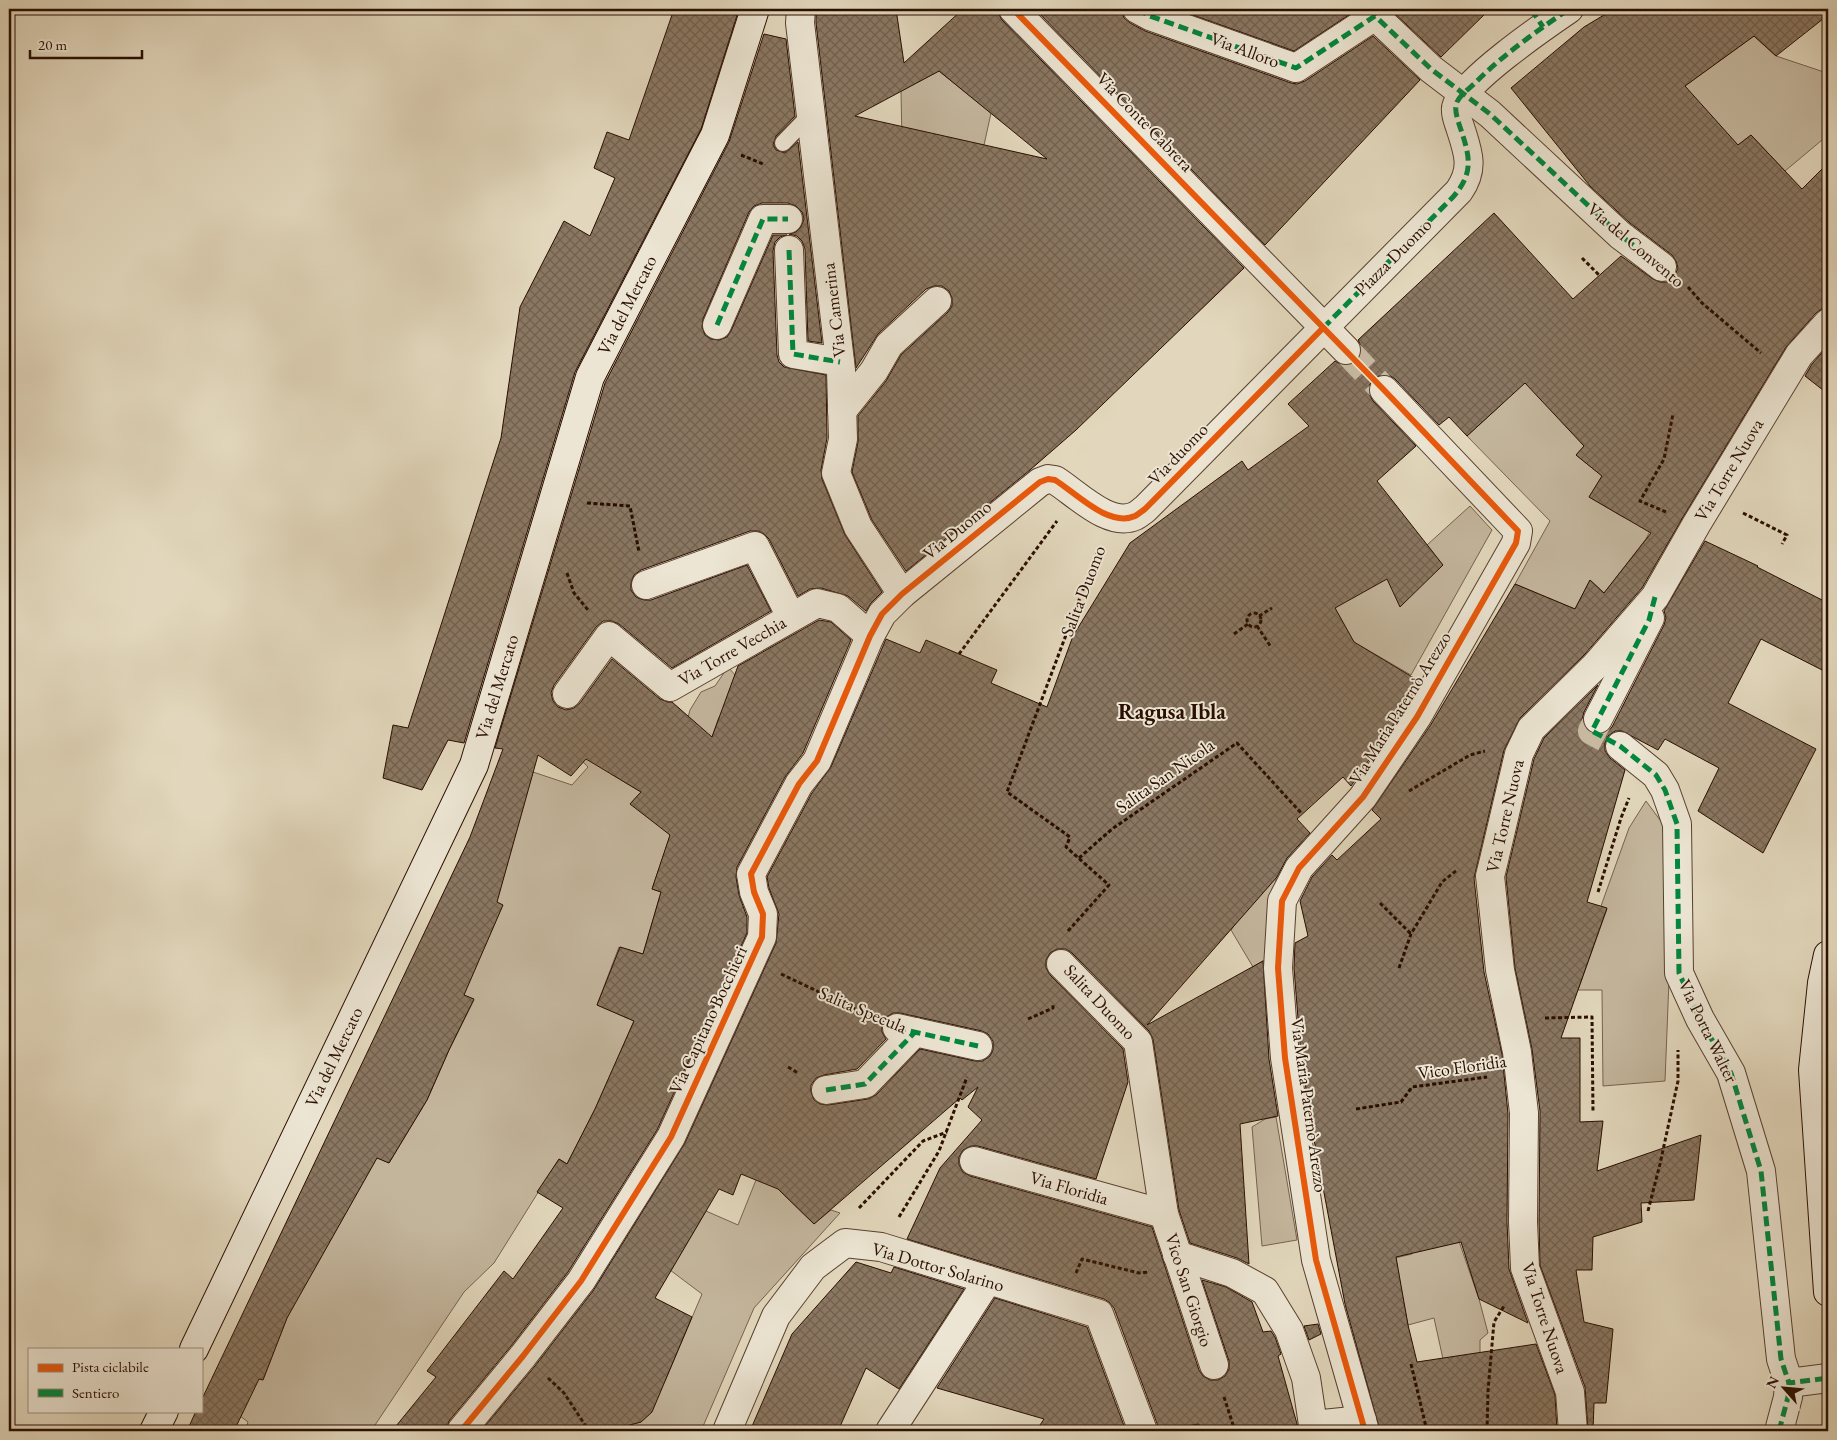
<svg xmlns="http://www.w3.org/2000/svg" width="1837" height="1440" font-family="'EB Garamond',serif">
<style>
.garden{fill:#c3b59c;stroke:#76624e}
.building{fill:url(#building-cross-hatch);stroke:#2a0e00;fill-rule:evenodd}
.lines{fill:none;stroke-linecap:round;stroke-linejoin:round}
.street-tunnel{stroke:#c6b9a0;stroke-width:28;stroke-dasharray:28 14;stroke-linecap:butt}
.lane-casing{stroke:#58402f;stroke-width:19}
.street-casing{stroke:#58402f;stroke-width:30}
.secondary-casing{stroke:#2a0e00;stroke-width:30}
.path{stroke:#2a0e00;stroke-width:3;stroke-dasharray:4 2.5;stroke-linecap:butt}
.lane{stroke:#ece5d3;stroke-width:16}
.street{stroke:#ece5d3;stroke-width:28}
.secondary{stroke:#ece5d3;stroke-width:28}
.quiet{stroke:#00873e;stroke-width:5;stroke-dasharray:10 5;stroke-linecap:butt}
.cycleway-casing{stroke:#ece5d3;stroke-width:9}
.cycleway{stroke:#e8590c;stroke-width:6}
.labels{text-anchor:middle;stroke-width:4;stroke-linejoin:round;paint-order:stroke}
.street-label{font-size:18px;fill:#2a0e00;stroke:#ece5d3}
.district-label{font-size:22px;font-weight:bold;fill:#2a0e00;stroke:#ece5d3}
</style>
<defs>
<pattern id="building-cross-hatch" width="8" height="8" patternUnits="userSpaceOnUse" patternTransform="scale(1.25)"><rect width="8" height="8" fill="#8a7762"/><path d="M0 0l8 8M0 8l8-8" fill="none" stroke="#71604e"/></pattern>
</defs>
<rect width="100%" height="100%" fill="#e2d7bc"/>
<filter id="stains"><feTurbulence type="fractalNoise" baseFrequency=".004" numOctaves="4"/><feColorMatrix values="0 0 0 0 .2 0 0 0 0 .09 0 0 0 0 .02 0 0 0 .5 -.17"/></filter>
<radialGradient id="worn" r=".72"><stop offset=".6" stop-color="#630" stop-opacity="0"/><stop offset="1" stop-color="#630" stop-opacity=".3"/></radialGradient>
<!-- garden -->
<g class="garden">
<path d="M 1754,36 L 1776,56 L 1821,71 L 1828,78 L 1828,135 L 1785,171 L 1751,135 L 1738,145 L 1671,96 Z"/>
<path d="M 939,71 L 991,113 L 984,145 L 902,142 L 901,91 Z"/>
<path d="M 1466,292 L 1601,428 L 1576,455 L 1602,476 L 1589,497 L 1623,517 L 1658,515 L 1646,539 L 1604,593 L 1590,580 L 1575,609 L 1515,584 L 1550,521 L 1467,436 L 1502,404 Z"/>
<path d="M 1470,506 L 1492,530 L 1411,675 L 1354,642 L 1335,608 L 1427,545 Z"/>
<path d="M 728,667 L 743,684 L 745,725 L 719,717 L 707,751 L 683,736 L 690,710 L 701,692 L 715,686 Z"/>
<path d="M 611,731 L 630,742 L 611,774 L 641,792 L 630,804 L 672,830 L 652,889 L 661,892 L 643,954 L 619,947 L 597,1005 L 634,1021 L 595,1109 L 567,1164 L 559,1159 L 494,1263 L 464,1292 L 371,1431 L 362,1431 L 355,1428 L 352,1431 L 245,1431 L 248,1422 L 231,1409 L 247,1375 L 263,1380 L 287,1318 L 369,1154 L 389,1163 L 427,1100 L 449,1050 L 474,1000 L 464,995 L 490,899 L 533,772 L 572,785 L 588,767 L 583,762 Z"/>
<path d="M 1646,801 L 1663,824 L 1672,905 L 1665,1081 L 1603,1086 L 1602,990 L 1578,990 L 1607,909 L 1601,906 L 1629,828 Z"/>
<path d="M 1277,864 L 1271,956 L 1253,967 L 1231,930 Z"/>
<path d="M 1276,1117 L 1297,1240 L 1262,1246 L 1252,1127 L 1265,1119 Z"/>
<path d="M 775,1147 L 782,1193 L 814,1224 L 831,1210 L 840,1213 L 754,1308 L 701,1431 L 618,1431 L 626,1426 L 641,1422 L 652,1412 L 610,1376 L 665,1381 L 702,1294 L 670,1270 L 706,1211 L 738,1225 L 756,1180 Z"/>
<path d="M 1454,1227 L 1479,1299 L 1488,1333 L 1480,1340 L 1480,1360 L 1443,1359 L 1434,1318 L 1408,1325 L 1403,1300 L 1378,1262 L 1412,1254 L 1411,1242 Z"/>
</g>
<!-- building -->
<g class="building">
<path d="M 674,9 L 739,9 L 701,129 L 575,372 L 464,743 L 448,740 L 422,790 L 383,778 L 393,725 L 408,728 L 501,438 L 520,307 L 564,221 L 590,236 L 615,178 L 594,168 L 607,132 L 629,140 Z"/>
<path d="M 816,9 L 896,9 L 904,63 L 963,9 L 998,9 L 998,13 L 1002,20 L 1244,268 L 1076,430 L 1030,470 L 906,571 L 872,520 L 852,472 L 858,442 L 858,416 L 886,381 L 901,355 L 948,312 L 952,306 L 952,298 L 949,291 L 942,286 L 934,286 L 926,289 L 878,334 L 856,368 L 816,23 ZM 939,71 L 1047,159 L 855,116 Z"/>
<path d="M 1035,9 L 1121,9 L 1124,18 L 1130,23 L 1145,31 L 1291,83 L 1297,84 L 1305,81 L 1373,36 L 1420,80 L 1265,245 Z"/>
<path d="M 1176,9 L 1358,9 L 1294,51 Z"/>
<path d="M 1390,9 L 1490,9 L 1441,57 Z"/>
<path d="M 1614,9 L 1828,9 L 1828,15 L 1776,56 L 1754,36 L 1685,86 L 1738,145 L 1751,135 L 1802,189 L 1828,163 L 1828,308 L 1823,308 L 1816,313 L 1786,347 L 1683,517 L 1642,588 L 1585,654 L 1520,718 L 1504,750 L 1474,878 L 1484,972 L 1502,1054 L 1508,1114 L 1507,1222 L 1509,1269 L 1528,1323 L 1479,1299 L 1461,1242 L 1396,1257 L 1408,1325 L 1417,1362 L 1536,1344 L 1555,1395 L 1557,1431 L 1380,1431 L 1345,1304 L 1312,1129 L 1301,1056 L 1294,968 L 1295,943 L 1308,936 L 1300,901 L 1312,877 L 1332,855 L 1337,860 L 1381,819 L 1372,810 L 1430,726 L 1515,584 L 1575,609 L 1590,580 L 1604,593 L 1651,533 L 1589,497 L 1602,476 L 1576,455 L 1584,446 L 1525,383 L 1467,436 L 1449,417 L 1439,425 L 1395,379 L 1389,375 L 1381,375 L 1373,379 L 1369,386 L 1369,394 L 1373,401 L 1416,446 L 1377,481 L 1443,565 L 1400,607 L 1387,579 L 1335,608 L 1354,642 L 1419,681 L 1404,709 L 1351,786 L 1343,777 L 1297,819 L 1310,833 L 1287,858 L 1277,877 L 1147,1025 L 1263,961 L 1269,1059 L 1278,1116 L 1240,1124 L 1249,1264 L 1237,1258 L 1190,1243 L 1179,1210 L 1153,1039 L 1149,1031 L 1072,953 L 1066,949 L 1057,949 L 1050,953 L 1046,960 L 1046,968 L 1050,975 L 1123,1049 L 1128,1082 L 1096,1179 L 978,1146 L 971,1146 L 963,1150 L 959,1157 L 959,1165 L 963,1172 L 970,1176 L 1152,1227 L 1199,1370 L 1203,1376 L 1210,1380 L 1218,1380 L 1225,1376 L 1229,1369 L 1229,1361 L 1202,1280 L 1226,1287 L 1252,1302 L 1263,1332 L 1271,1331 L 1275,1337 L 1281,1354 L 1278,1356 L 1299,1431 L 1201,1431 L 1199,1424 L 1158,1431 L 1158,1426 L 1114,1308 L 1109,1302 L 1104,1299 L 907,1239 L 940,1168 L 982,1120 L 968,1107 L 978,1087 L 962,1100 L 960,1098 L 814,1224 L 778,1189 L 741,1174 L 733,1195 L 719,1189 L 655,1298 L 692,1317 L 652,1412 L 641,1422 L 626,1426 L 618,1431 L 481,1431 L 535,1366 L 593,1291 L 685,1143 L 776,943 L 779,914 L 769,888 L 767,877 L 812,793 L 831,767 L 886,639 L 920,653 L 926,640 L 997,670 L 991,683 L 1047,707 L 1073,636 L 1130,543 L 1242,461 L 1248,470 L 1309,426 L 1288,404 L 1335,361 L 1342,365 L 1350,365 L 1357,361 L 1361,354 L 1361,346 L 1358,340 L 1494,213 L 1573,299 L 1621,256 L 1653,279 L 1660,282 L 1668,282 L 1674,277 L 1678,268 L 1676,261 L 1672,255 L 1630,223 L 1590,186 L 1511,88 L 1584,27 ZM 893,1013 L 900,1013 L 982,1031 L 988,1034 L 993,1041 L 993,1050 L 990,1056 L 983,1061 L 975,1061 L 920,1049 L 876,1095 L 868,1099 L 828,1105 L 820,1104 L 814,1100 L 811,1092 L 811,1085 L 816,1078 L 824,1075 L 857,1069 L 886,1039 L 882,1032 L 882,1024 L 886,1017 Z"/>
<path d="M 764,34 L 786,39 L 795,116 L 776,136 L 773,145 L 776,150 L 785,153 L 798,142 L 822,343 L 808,341 L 805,249 L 802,241 L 797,236 L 789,234 L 796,232 L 801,227 L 804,219 L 802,212 L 796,206 L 788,203 L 762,203 L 754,206 L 749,212 L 703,319 L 702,327 L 705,335 L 711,339 L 719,340 L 727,337 L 731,331 L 773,235 L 787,235 L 780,237 L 775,242 L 773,251 L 777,355 L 779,362 L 784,367 L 826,375 L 827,438 L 821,470 L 822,479 L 845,535 L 882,592 L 871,603 L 866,611 L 848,596 L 821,588 L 810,589 L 798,596 L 769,539 L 764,534 L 758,531 L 750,531 L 641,570 L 634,575 L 631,583 L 631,590 L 636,597 L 644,600 L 651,600 L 747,565 L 771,611 L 672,668 L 619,624 L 612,621 L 603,621 L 596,627 L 554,685 L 551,693 L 553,701 L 558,707 L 566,710 L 574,708 L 580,703 L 612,659 L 660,699 L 668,702 L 672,702 L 712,737 L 738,666 L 819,620 L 831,622 L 851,640 L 803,753 L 785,777 L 737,867 L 736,877 L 739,895 L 747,917 L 747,933 L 657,1130 L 568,1272 L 511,1346 L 449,1421 L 446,1431 L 392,1431 L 436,1377 L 427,1371 L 504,1271 L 513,1279 L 563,1208 L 537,1192 L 559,1159 L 567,1164 L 595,1109 L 634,1021 L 597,1005 L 620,947 L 643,954 L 661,892 L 652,889 L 670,835 L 630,804 L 641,792 L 586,759 L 571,776 L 538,755 L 497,902 L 503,905 L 464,995 L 474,999 L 449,1050 L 427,1100 L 389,1163 L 377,1158 L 287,1318 L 263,1380 L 259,1379 L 234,1431 L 187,1431 L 196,1411 L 201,1411 L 201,1401 L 470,837 L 503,749 L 495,748 L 605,383 L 729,142 Z"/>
<path d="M 1828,346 L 1828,394 L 1805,376 L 1812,364 Z"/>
<path d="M 1705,541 L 1758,566 L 1757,567 L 1828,603 L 1828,673 L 1761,639 L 1728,703 L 1816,749 L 1763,853 L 1698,811 L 1719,768 L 1665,739 L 1658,750 L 1622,731 L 1615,731 L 1608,736 L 1605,743 L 1605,751 L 1610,758 L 1625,770 L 1587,902 L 1607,908 L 1561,1038 L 1580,1038 L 1580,1122 L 1603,1121 L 1597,1171 L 1701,1135 L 1694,1200 L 1641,1203 L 1642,1222 L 1593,1237 L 1592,1270 L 1576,1270 L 1584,1322 L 1613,1329 L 1606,1403 L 1594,1403 L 1593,1431 L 1588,1431 L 1585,1387 L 1540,1265 L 1539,1222 L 1540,1111 L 1532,1049 L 1515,968 L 1506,877 L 1534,759 L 1544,738 L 1598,685 L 1584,712 L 1582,720 L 1585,727 L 1590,733 L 1598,735 L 1606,732 L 1612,727 L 1664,625 L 1666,618 L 1664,611 Z"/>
<path d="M 856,1262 L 891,1273 L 894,1267 L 964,1289 L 899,1389 L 866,1368 L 838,1431 L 750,1431 L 792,1334 Z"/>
<path d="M 995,1298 L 1087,1327 L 1126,1431 L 1036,1431 L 1044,1419 L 937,1388 Z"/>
<path d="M 1318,1324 L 1321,1334 L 1309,1340 L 1304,1326 Z"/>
</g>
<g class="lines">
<!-- street-tunnel -->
<g class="street-tunnel">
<path d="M 1346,350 L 1384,390"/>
<path d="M 1598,719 L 1592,731 L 1620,746"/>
</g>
<defs>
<path id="lane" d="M 783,143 L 811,114"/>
<g id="street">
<path d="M 801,9 L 800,23 L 841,370 L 843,439 L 836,473 L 858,527 L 902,594"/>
<path d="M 1013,9 L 1346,350"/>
<path d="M 1137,9 L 1150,16 L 1296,68 L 1375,16 L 1431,69 L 1490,114 L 1620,235 L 1662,267"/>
<path d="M 789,250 L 793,354 L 840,362"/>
<path d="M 717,325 L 763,219 L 788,219"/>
<path d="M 842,411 L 874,371 L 889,345 L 937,301"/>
<path d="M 646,585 L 755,546 L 791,617"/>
<path d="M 567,694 L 609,636 L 670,687 L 817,603 L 838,608 L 870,636"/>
<path d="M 1598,719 L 1650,618"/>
<path d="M 1620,746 L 1656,775 L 1665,790 L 1677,824 L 1679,973 L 1700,1019 L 1731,1073 L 1761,1171 L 1781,1359 L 1789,1383 L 1828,1378"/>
<path d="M 1061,964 L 1138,1042 L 1164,1214 L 1214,1365"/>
<path d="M 897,1028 L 978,1046"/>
<path d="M 826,1090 L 865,1084 L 915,1032"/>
<path d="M 974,1161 L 1164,1214"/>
<path d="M 1177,1255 L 1232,1273 L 1265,1291 L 1289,1330 L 1306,1378 L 1313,1425 L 1362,1420"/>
<path d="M 461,1431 L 523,1356 L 581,1281 L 671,1137 L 762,937 L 763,914 L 754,892 L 751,874 L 799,784 L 817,761 L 870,636 L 882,614 L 902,594 L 1040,482 L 1048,479 L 1055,480 C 1076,493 1109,528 1135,516 C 1139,514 1142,511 1145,509 L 1459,191 C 1475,168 1468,152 1460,127 C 1458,121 1455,114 1456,108 C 1459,84 1547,24 1569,9"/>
<path d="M 727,1431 L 776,1316 L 813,1267 L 845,1243 L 881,1247 L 1099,1314 L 1143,1431"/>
<path d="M 890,1431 L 988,1280"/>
<path d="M 1365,1431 L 1316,1260 L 1285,1058 L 1278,968 L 1282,901 L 1299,868 L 1363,797 L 1417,717 L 1516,543 L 1518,531 L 1384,390"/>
<path d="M 1573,1431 L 1570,1392 L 1525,1268 L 1523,1222 L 1524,1113 L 1517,1052 L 1500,970 L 1490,876 L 1494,860 L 1519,754 L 1531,729 L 1596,665 L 1655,597 L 1696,525 L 1799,355 L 1828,323"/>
<path d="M 1779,1431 L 1788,1397 L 1789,1383"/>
</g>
<g id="secondary">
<path d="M 1828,955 L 1822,983 L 1813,1070 L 1828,1292"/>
<path d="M 194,1349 L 474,765 L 590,377 L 715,135 L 755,9"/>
<path d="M 154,1431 L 164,1411"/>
</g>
</defs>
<!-- lane casing -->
<use href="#lane" class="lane-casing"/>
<!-- street casing -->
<use href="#street" class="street-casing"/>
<!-- secondary casing -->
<use href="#secondary" class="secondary-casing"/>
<!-- path -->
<g class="path">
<path d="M 741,155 L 763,164"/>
<path d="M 1582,258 L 1599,275"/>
<path d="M 1688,287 L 1702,303 L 1761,353"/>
<path d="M 587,503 L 630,506 L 639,552"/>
<path d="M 1666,512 L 1640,501 L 1664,459 L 1673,414"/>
<path d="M 1743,513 L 1787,535 L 1782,544"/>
<path d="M 567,573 L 574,593 L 588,610"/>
<circle cx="1254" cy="620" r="7"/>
<path d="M 1259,616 L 1272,608"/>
<path d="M 1257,626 L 1271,647"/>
<path d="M 1234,634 L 1248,624"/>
<path d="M 959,654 L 1057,521"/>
<path d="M 1409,791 L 1470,755 L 1485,751"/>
<path d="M 1079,858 L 1112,829 L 1237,743 L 1302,814"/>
<path d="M 1598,892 L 1621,818 L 1629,798"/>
<path d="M 1380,903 L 1411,934"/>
<path d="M 1068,931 L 1109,885 L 1066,847 L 1070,837 L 1007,792 L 1099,547"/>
<path d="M 1399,968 L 1411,934 L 1442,882 L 1457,870"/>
<path d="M 781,974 L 868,1015"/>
<path d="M 1545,1018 L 1592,1017 L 1593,1112"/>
<path d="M 1028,1019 L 1053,1008 L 1053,1003"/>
<path d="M 788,1067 L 798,1073"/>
<path d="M 1356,1109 L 1401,1102 L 1412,1087 L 1487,1077"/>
<path d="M 859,1208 L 923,1141 L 947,1132"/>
<path d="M 1648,1211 L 1660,1164 L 1678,1081 L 1678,1050"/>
<path d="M 899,1217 L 939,1151 L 967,1077"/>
<path d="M 1076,1273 L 1082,1259 L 1139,1273 L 1149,1272"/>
<path d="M 1411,1364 L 1427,1431"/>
<path d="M 548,1378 L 564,1393 L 589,1431"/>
<path d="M 1224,1397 L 1235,1431"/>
<path d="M 1487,1431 L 1488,1391 L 1494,1322 L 1504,1306"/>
</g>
<!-- lane -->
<use href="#lane" class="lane"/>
<!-- street -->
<use href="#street" class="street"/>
<!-- secondary -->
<use href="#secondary" class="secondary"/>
<!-- quiet -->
<g class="quiet">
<path d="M 1137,9 L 1150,16 L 1296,68 L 1375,16 L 1431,69 L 1490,114 L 1620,235 L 1662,267"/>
<path d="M 1531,9 L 1543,27"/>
<path d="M 789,250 L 793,354 L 840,362"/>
<path d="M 717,325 L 763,219 L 788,219"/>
<path d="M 1323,328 L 1452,198 C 1476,172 1469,154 1459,124 C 1457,117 1454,109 1457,102 C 1461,94 1470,88 1476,82 C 1504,54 1537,31 1569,9"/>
<path d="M 1655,597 L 1649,620 L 1592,731 L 1620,746 L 1656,775 L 1665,790 L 1677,824 L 1679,973 L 1700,1019 L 1731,1073 L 1761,1171 L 1781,1359 L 1789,1383 L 1828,1378"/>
<path d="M 896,1028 L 978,1046"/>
<path d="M 826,1090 L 865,1084 L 915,1032"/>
<path d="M 1779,1431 L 1788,1397 L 1789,1383"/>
</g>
<defs>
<g id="cycleway">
<path d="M 1013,9 L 1384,390 L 1518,531 L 1516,543 L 1417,717 L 1363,797 L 1299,868 L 1282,901 L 1278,968 L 1285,1058 L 1316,1260 L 1365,1431"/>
<path d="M 461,1431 L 523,1356 L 581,1281 L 671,1137 L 762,937 L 763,914 L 754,892 L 751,874 L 799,784 L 817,761 L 870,636 L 882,614 L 902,594 L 1040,482 L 1048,479 L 1055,480 C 1076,493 1109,528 1135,516 C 1139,514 1142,511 1145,509 L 1323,328"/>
</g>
</defs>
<!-- cycleway casing -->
<use href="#cycleway" class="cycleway-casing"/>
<!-- cycleway -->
<use href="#cycleway" class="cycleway"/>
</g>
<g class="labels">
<!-- street labels -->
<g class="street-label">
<text transform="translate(1245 50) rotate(20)" y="6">Via Alloro</text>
<text transform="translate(1145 122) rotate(46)" y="6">Via Conte Cabrera</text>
<text transform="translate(1636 245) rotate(40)" y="6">Via del Convento</text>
<text transform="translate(1393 257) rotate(-45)" y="6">Piazza Duomo</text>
<text transform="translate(627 305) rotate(-63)" y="6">Via del Mercato</text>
<text transform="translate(834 310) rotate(-97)" y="6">Via Camerina</text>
<text transform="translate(1178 454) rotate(-46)" y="6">Via duomo</text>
<text transform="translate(1729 470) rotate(-59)" y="6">Via Torre Nuova</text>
<text transform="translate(957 530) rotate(-39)" y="6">Via Duomo</text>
<text transform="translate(1083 591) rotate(-69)" y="6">Salita Duomo</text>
<text transform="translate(732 651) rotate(-30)" y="6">Via Torre Vecchia</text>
<text transform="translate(497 687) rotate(-73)" y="6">Via del Mercato</text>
<text transform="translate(1400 708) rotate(-58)" y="6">Via Maria Paternò Arezzo</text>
<text transform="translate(1165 776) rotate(-35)" y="6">Salita San Nicola</text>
<text transform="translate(1505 816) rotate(-77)" y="6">Via Torre Nuova</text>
<text transform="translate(1100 1002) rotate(47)" y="6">Salita Duomo</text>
<text transform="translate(863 1010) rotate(23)" y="6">Salita Specula</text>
<text transform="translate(708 1020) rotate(-65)" y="6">Via Capitano Bocchieri</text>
<text transform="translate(1708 1031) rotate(64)" y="6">Via Porta Walter</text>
<text transform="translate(334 1057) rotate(-64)" y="6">Via del Mercato</text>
<text transform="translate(1462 1067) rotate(-8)" y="6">Vico Floridia</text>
<text transform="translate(1309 1105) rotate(82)" y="6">Via Maria Paternò Arezzo</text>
<text transform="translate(1069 1188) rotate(16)" y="6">Via Floridia</text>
<text transform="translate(938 1267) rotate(16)" y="6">Via Dottor Solarino</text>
<text transform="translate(1189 1290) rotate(72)" y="6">Vico San Giorgio</text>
<text transform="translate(1545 1318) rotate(72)" y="6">Via Torre Nuova</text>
</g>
<!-- district labels -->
<g class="district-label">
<text x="1172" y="719">Ragusa Ibla</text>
</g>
</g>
<!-- margin -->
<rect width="1837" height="1440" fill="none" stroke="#e2d7bc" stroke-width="30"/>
<rect x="10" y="10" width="1817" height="1420" fill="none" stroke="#2a0e00" stroke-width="2.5"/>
<rect x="15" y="15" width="1807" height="1410" fill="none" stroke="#2a0e00"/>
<!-- legend -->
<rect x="28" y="1348" width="175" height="65" fill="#ece5d3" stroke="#9e8f7f"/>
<rect x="38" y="1364" width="25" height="8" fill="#e8590c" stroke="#9e8f7f"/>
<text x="72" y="1372" font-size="15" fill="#2a0e00">Pista ciclabile</text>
<rect x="38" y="1389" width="25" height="8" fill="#00873e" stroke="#9e8f7f"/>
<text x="72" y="1398" font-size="15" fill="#2a0e00">Sentiero</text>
<!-- north arrow -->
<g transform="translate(1784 1388) rotate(297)" stroke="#ece5d3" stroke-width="4" paint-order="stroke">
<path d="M0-4L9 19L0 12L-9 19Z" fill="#2a0e00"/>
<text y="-8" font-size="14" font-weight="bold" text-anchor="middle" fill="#2a0e00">N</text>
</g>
<!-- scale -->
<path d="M30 50v8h112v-8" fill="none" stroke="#2a0e00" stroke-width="2.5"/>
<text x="38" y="50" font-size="15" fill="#2a0e00" stroke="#ece5d3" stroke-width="4" paint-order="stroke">20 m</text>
<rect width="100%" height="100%" filter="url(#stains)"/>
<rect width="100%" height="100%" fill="url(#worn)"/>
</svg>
